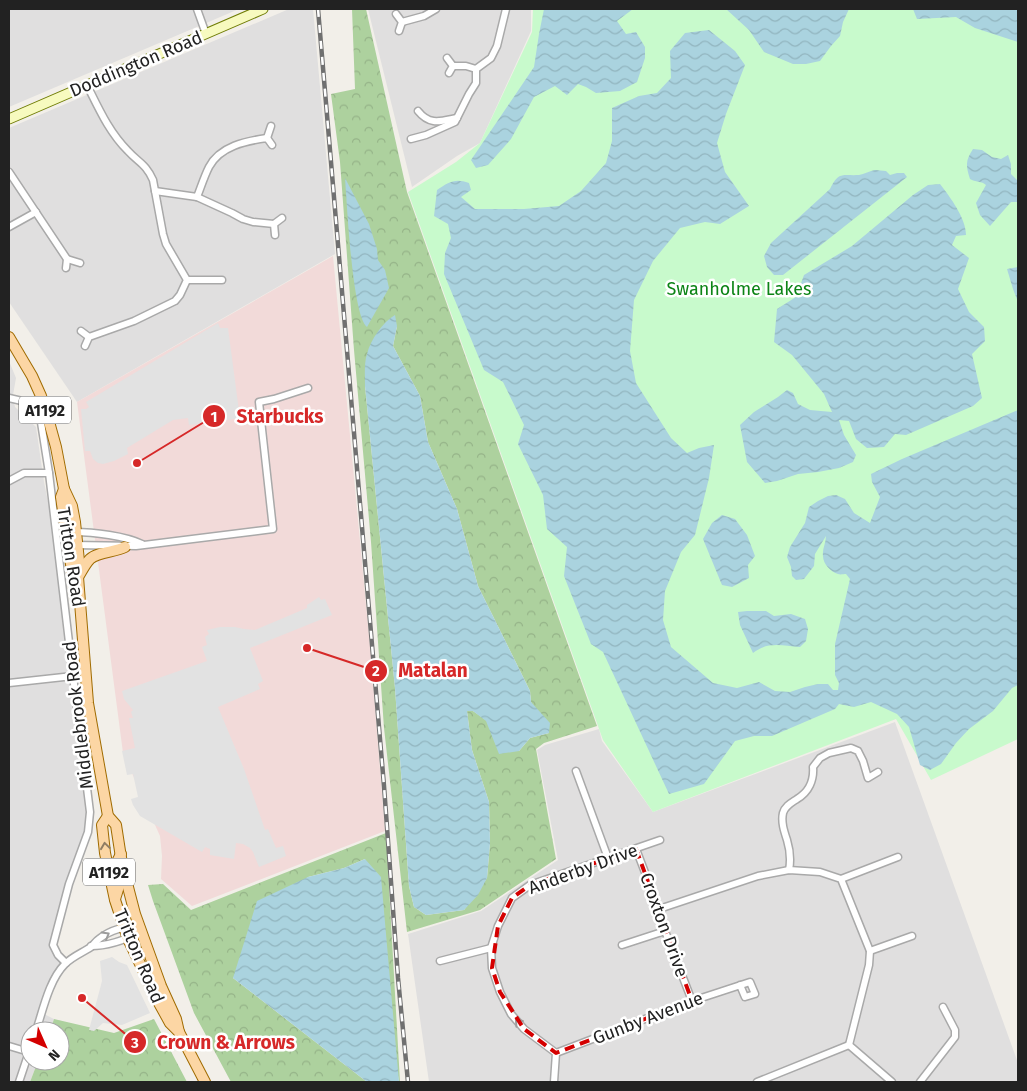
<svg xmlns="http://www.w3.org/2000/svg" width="1027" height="1091" font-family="'Fira Sans',sans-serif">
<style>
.residential{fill:#e0dfdf}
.commercial{fill:#f2dad9}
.forest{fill:url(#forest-crowns);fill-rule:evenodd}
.park{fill:#c8facc}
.parking{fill:#e2e2e2}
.water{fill:url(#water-waves)}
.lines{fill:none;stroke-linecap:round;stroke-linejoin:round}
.minor-casing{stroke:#a9a9a9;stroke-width:9}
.secondary-casing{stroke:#707d05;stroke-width:11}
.primary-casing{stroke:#a06b00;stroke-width:12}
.minor{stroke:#fff;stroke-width:6}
.secondary{stroke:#f7fabf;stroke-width:9}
.primary{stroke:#fcd6a4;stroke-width:10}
.rail-casing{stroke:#707070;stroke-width:4.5}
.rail{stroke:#fff;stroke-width:2.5;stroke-dasharray:8;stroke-linecap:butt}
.oneway{stroke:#8f7c63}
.oneway2{stroke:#9c9c9c}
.marked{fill:none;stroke:#d40000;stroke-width:4;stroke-dasharray:10 6;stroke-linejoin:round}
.labels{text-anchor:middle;stroke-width:5;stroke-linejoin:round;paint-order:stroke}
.shield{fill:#fff;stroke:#646464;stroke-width:1}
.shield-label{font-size:16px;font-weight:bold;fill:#222}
.street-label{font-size:18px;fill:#222;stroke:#fff}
.park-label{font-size:18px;fill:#0c8416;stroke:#fff}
.leader{fill:none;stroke:#d62828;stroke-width:2}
.callout-dot{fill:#d62828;stroke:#fff;stroke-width:2}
.mark-label{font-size:15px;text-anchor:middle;font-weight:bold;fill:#fff}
.callout-label{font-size:19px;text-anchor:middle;font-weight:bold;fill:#d62828;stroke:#fff;stroke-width:5;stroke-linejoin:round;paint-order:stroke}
</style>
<defs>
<pattern id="forest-crowns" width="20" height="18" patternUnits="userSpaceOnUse" patternTransform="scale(1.25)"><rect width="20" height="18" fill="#add19e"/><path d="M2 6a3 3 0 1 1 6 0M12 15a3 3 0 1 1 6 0" fill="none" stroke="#95b388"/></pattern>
<pattern id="water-waves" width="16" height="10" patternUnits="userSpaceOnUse" patternTransform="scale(1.25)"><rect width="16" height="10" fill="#aad3df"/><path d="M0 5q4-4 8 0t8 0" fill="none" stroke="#92b5bf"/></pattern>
</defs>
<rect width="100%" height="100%" fill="#f2efe9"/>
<!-- residential -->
<g class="residential">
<path d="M 9,9 L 239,9 L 9,107 Z"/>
<path d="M 289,9 L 313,9 L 335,254 L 77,402 L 9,302 L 9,128 Z"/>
<path d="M 368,9 L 531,9 L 531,31 L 480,143 L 457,156 L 412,187 Z"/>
<path d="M 9,361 L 16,378 L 13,395 L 15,407 L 36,427 L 44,482 L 58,551 L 89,821 L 53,945 L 66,963 L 59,971 L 42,1013 L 54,1019 L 50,1031 L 30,1031 L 30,1061 L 38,1061 L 30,1082 L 9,1082 Z"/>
<path d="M 895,722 L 1018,1063 L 1018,1082 L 429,1082 L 408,934 L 481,911 L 558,860 L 537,750 L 545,745 L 599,729 L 602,741 L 653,812 Z"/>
</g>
<!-- commercial -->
<path class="commercial" d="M 333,256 L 371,657 L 385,831 L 192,906 L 161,879 L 162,856 L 160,836 L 123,753 L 77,402 Z"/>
<!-- forest -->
<g class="forest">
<path d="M 352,9 L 366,9 L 407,192 L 597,726 L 544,743 L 536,749 L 556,859 L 480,910 L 407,932 L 384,728 L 371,542 L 354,350 L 340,162 L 331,94 L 355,89 ZM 397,326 L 393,346 L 420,396 L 428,442 L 457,509 L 478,586 L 530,691 L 531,702 L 549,733 L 530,738 L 519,751 L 486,720 L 473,711 L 467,711 L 472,750 L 489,802 L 490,843 L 487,878 L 464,910 L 426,915 L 414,907 L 409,886 L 395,688 L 365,386 Z"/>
<path d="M 386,833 L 400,1082 L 399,1082 L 365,859 L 344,868 L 308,877 L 233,978 L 367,1082 L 231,1082 L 194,1013 L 153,901 L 148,885 L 163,884 L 191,910 Z"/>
<path d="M 54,1019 L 114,1033 L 154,1019 L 187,1082 L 30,1082 L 38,1061 L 60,1061 L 60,1031 L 50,1031 Z"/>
</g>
<!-- park -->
<path class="park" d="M 533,9 L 1018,9 L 1018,739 L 931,780 L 896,719 L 653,812 L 603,740 L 408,192 L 456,162 L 480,143 L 532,32 Z"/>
<!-- parking -->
<g class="parking">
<path d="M 218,323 L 220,328 L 228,328 L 239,411 L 240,411 L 241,418 L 189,425 L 188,418 L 173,420 L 127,448 L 128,454 L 114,461 L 103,464 L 98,463 L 93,459 L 90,451 L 85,451 L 81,409 L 86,409 L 89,407 L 86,402 Z"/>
<path d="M 319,597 L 321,600 L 325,599 L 332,615 L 250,648 L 263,681 L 258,684 L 260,689 L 218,707 L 244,769 L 265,830 L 268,829 L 276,848 L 283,846 L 286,856 L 259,867 L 253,852 L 250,848 L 243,844 L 236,843 L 234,859 L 210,855 L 210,849 L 205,847 L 202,852 L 140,816 L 133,805 L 131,799 L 138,797 L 133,774 L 127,775 L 122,751 L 135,748 L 129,718 L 133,718 L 131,712 L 133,710 L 124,699 L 122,691 L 207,661 L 202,647 L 207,645 L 205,637 L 209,634 L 207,630 L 220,627 L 235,627 L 244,629 L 255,630 L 307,608 L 307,605 Z"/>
<path d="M 112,957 L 119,962 L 127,965 L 150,1013 L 122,1025 L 103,1023 L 94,1031 L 89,1030 L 102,981 L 100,961 Z"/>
</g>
<!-- water -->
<g class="water">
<path d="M 544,9 L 633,9 L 617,21 L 626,34 L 636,32 L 645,47 L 645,58 L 637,82 L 620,91 L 596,93 L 586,87 L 578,84 L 567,95 L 555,86 L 534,97 L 511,139 L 488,165 L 476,168 L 471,160 L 534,67 L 539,34 Z"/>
<path d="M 726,9 L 849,9 L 843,22 L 840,36 L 831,46 L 820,61 L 806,64 L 793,64 L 764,52 L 749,30 Z"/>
<path d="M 913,9 L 1018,9 L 1018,42 L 975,28 L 956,17 L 917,19 Z"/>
<path d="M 709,30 L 735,51 L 745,65 L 726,114 L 717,143 L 725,172 L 749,206 L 720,224 L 705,222 L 680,228 L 653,261 L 634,300 L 630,351 L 636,383 L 671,438 L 687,453 L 699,448 L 714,445 L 709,478 L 695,535 L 681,552 L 665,591 L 663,620 L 671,647 L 713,683 L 737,688 L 759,682 L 775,691 L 790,692 L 805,687 L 818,684 L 828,684 L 833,690 L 838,690 L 839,683 L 835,675 L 835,644 L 850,579 L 846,574 C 844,574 840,575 838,574 C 831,572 823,564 823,556 C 822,549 826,543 826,536 L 815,554 L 814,566 L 804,579 L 796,580 L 792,576 L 791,567 L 787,557 L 790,547 L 805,523 L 809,507 L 818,501 L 828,496 L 836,495 L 845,499 L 854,513 L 870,523 L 880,497 L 872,482 L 871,474 L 902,459 L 1018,410 L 1018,685 L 1012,688 L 993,711 L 969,729 L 956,743 L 941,764 L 930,770 L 920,765 L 909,727 L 897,714 L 871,702 L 854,707 L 839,704 L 835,709 L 772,736 L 754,736 L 735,741 L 704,784 L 669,794 L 603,652 L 591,644 L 564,576 L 567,547 L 547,529 L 543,495 L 518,444 L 524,425 L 503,382 L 484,370 L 444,274 L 445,253 L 451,238 L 448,224 L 434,216 L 437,190 C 449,182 455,178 469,183 L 471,190 L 461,197 L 475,209 L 524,209 L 559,206 L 581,191 L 606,163 L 612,141 L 612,108 L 639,96 L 657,93 L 671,78 L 670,51 L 685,33 Z"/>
<path d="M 973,149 L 982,150 L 992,157 L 1001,159 L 1008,155 L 1011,164 L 1011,174 L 1018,181 L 1018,202 L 1011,202 L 990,226 L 980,215 L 976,203 L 986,185 C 982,181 975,182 970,179 C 966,166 965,161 973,149 Z"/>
<path d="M 875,170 L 886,171 L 890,175 L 897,173 L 904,173 L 907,177 L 783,275 L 774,275 L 767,267 L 764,256 L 771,243 L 830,189 C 839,171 842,176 859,175 C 864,174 870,171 875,170 Z"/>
<path d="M 345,178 L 369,224 L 377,249 L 378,260 L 385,270 L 389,288 L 367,327 C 352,315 347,202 345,178 Z"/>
<path d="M 940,184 C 950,197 966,218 966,235 L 956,236 L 952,245 L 969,258 L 958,289 L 969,312 L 984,327 L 985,341 L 972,354 L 982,398 L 973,406 L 906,435 L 895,434 L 884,447 L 867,448 L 856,439 L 849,421 L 839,420 L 844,435 L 856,455 L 853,462 L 839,468 L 818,472 L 798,474 L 777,481 L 765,483 L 747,462 L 740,425 L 754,412 L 778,397 L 787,390 L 793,393 L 798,404 L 810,410 L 832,412 L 824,394 L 792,355 L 774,342 L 777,309 L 796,297 L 804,275 L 852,246 L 913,195 L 928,185 Z"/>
<path d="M 1018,267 L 1018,302 L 1013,289 L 1007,269 Z"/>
<path d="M 395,315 L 397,326 L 393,346 L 420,396 L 428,442 L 457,509 L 478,586 L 530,691 L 531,702 L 550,723 L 549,733 L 530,738 L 519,751 L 499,754 L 486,721 L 473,711 L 467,711 L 472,750 L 489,802 L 490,843 L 487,878 L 478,895 L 464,910 L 426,915 L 414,907 L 409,886 L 395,688 L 365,386 C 365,376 364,363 367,354 C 371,339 382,323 395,315 Z"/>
<path d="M 722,515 L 735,519 L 747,535 L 755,556 L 748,565 L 749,578 L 732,587 L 722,585 L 703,539 L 712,523 Z"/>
<path d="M 747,611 L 766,611 L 774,616 L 791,614 L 805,619 L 808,629 L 806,641 L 800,647 C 782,646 768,641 753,653 L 740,625 L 738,612 Z"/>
<path d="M 365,859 L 381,877 L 399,1082 L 367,1082 L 233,978 L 257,901 L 308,877 L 344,868 Z"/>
</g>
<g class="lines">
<defs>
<g id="minor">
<path d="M 197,9 L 206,34"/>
<path d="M 396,14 L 402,22 L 399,31"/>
<path d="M 402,22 L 424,16 L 436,9"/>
<path d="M 447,58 L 453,66 L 449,73"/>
<path d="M 453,66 L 466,66 L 476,69"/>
<path d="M 418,111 C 430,126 441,121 457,118"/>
<path d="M 267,138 L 271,126"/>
<path d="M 411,139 L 426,135 L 455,122 L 469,94 L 476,83 L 476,69 L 491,58 L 497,46 L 506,9"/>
<path d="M 9,172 L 67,259 L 66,268"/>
<path d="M 155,191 L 197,197 L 232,213 L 243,219 L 253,222 L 274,224 L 275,235"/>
<path d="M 197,197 C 201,187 204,177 209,167 C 220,146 246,141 267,138 L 272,145"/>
<path d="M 274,224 L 282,218"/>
<path d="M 9,227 L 36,212"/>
<path d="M 67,259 L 80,263"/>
<path d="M 187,280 L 222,280"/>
<path d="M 81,331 L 89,337"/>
<path d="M 85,346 L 89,337 L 134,321 L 175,301 L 180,295 L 187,280 L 166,244 L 163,234 L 153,180 C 146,164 139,163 128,151 C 109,132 99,109 87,85"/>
<path d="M 9,398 L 22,401 L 30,406 L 40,416 L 49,473 L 73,676 L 90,812 L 88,832 L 69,884 L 53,945 L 58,955 L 66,963"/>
<path d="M 9,481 L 24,473 L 49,473"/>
<path d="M 74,532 C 94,532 125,536 142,544"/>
<path d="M 74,545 L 136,546 L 273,529 L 259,402 L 274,399 L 308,388"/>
<path d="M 9,683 L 73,676"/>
<path d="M 576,771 L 608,858"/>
<path d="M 636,849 L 659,909 L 665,931 L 692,1001"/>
<path d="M 789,870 C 791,860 790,850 787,840 C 784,831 781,822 783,813 C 785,806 791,803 797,799 C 809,792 814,780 813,767 L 820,758 L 829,753 L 851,748 L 858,751 L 863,761 L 868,778 L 878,772"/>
<path d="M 841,879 L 898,857"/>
<path d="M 659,909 L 758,876 L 789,870 L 820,872 L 841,879 L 870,951 L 869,965 L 849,1045"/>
<path d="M 622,945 L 665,931"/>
<path d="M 91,946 C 109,946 125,940 141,932"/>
<path d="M 870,951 L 912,936"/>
<path d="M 440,961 L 491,948"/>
<path d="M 36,1031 C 43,1010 49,980 65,964 C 73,956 82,953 91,947 C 94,944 96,941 99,939 C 111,929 125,927 139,925"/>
<path d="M 849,1045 L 892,1082"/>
<path d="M 9,1046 L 29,1052"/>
<path d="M 556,1053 L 524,1029 L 511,1014 L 500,992 L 492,968 L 491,948 L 498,926 L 512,898 L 530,885 L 660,840"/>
<path d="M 556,1053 L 692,1001 L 750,982 L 755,994 L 745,997 L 740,985"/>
<path d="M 19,1082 L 30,1049"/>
<path d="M 554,1082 L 556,1053"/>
<path d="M 757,1082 L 849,1045"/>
<path d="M 920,1082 L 955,1037 L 955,1030 L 943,1007"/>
</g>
<path id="secondary" d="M 9,119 L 263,9"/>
<g id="primary">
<path d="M 9,337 L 32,376 L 41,396 L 48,418 L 56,447 L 64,489 L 72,506 L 75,522 L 79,561 L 78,577 L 88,703 L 108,816 L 116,825 L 122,864 L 135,914 L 161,986 L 176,1019 L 179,1032"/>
<path d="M 64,489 L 61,497 L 72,571 L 77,577"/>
<path d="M 78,577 C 82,571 85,564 90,559 C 97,552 115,552 125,547"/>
<path d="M 108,816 L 102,825 L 105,853 L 115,900 L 128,939 L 159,1003 L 170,1023 L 179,1032 L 205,1082"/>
<path d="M 115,899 L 119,886 L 115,866 L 121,854"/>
</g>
</defs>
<!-- minor casing -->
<use href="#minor" class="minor-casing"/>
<!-- secondary casing -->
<use href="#secondary" class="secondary-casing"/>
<!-- primary casing -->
<use href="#primary" class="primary-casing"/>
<!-- minor -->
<use href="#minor" class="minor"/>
<!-- secondary -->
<use href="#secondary" class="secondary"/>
<!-- primary -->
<use href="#primary" class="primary"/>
<defs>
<path id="rail" d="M 318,9 L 384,786 L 398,978 L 408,1082"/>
</defs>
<!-- rail casing -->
<use href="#rail" class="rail-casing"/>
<!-- rail -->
<use href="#rail" class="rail"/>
</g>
<!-- one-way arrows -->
<defs><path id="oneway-chevron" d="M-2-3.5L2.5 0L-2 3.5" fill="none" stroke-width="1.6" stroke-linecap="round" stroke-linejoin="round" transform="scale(1.25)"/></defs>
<use class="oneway" href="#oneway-chevron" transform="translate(105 846) rotate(-98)"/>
<g class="oneway2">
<use href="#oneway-chevron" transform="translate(106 935) rotate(-30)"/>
<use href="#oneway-chevron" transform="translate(518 1022) rotate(-132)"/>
</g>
<!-- marked area -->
<path class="marked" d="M 636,849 L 692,1001 L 556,1053 L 524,1029 L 500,992 L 492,968 L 498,926 L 512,898 L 530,885 Z"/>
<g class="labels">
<!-- shield labels -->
<g class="shield">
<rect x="19" y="396.5" width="52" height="27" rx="4"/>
<rect x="83" y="858.5" width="52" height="27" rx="4"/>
</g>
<g class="shield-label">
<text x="45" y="416">A1192</text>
<text x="109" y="878">A1192</text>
</g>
<!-- street labels -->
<g class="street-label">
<text transform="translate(136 64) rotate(-23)" y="6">Doddington Road</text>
<text transform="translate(71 557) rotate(81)" y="6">Tritton Road</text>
<text transform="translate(78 715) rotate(-97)" y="6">Middlebrook Road</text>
<text transform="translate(583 869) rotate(-20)" y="6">Anderby Drive</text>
<text transform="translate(664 925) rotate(70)" y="6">Croxton Drive</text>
<text transform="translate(139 956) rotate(67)" y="6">Tritton Road</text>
<text transform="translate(648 1018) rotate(-21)" y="6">Gunby Avenue</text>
</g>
<!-- park labels -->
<g class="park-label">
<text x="739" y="295">Swanholme Lakes</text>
</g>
</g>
<!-- callouts -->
<path class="leader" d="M137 463L214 416M307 648L376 671M82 998L135 1042"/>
<g class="callout-dot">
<circle cx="137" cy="463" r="5"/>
<circle cx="307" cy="648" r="5"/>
<circle cx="82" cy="998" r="5"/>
<circle cx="214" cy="416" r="12"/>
<circle cx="376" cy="671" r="12"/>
<circle cx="135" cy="1042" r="12"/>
</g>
<g class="mark-label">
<text x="214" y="422">1</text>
<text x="376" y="676">2</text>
<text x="135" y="1048">3</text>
</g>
<g class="callout-label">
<text x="280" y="423">Starbucks</text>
<text x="433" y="677">Matalan</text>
<text x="226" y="1049">Crown &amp; Arrows</text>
</g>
<!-- border -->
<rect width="1027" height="1091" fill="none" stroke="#222222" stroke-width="20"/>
<!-- north arrow -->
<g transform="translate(45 1046) rotate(135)"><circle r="24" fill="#ffffff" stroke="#a7a7a7"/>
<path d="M0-4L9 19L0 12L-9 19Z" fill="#d40000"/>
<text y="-8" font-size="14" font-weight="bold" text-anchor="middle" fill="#222222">N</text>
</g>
</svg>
